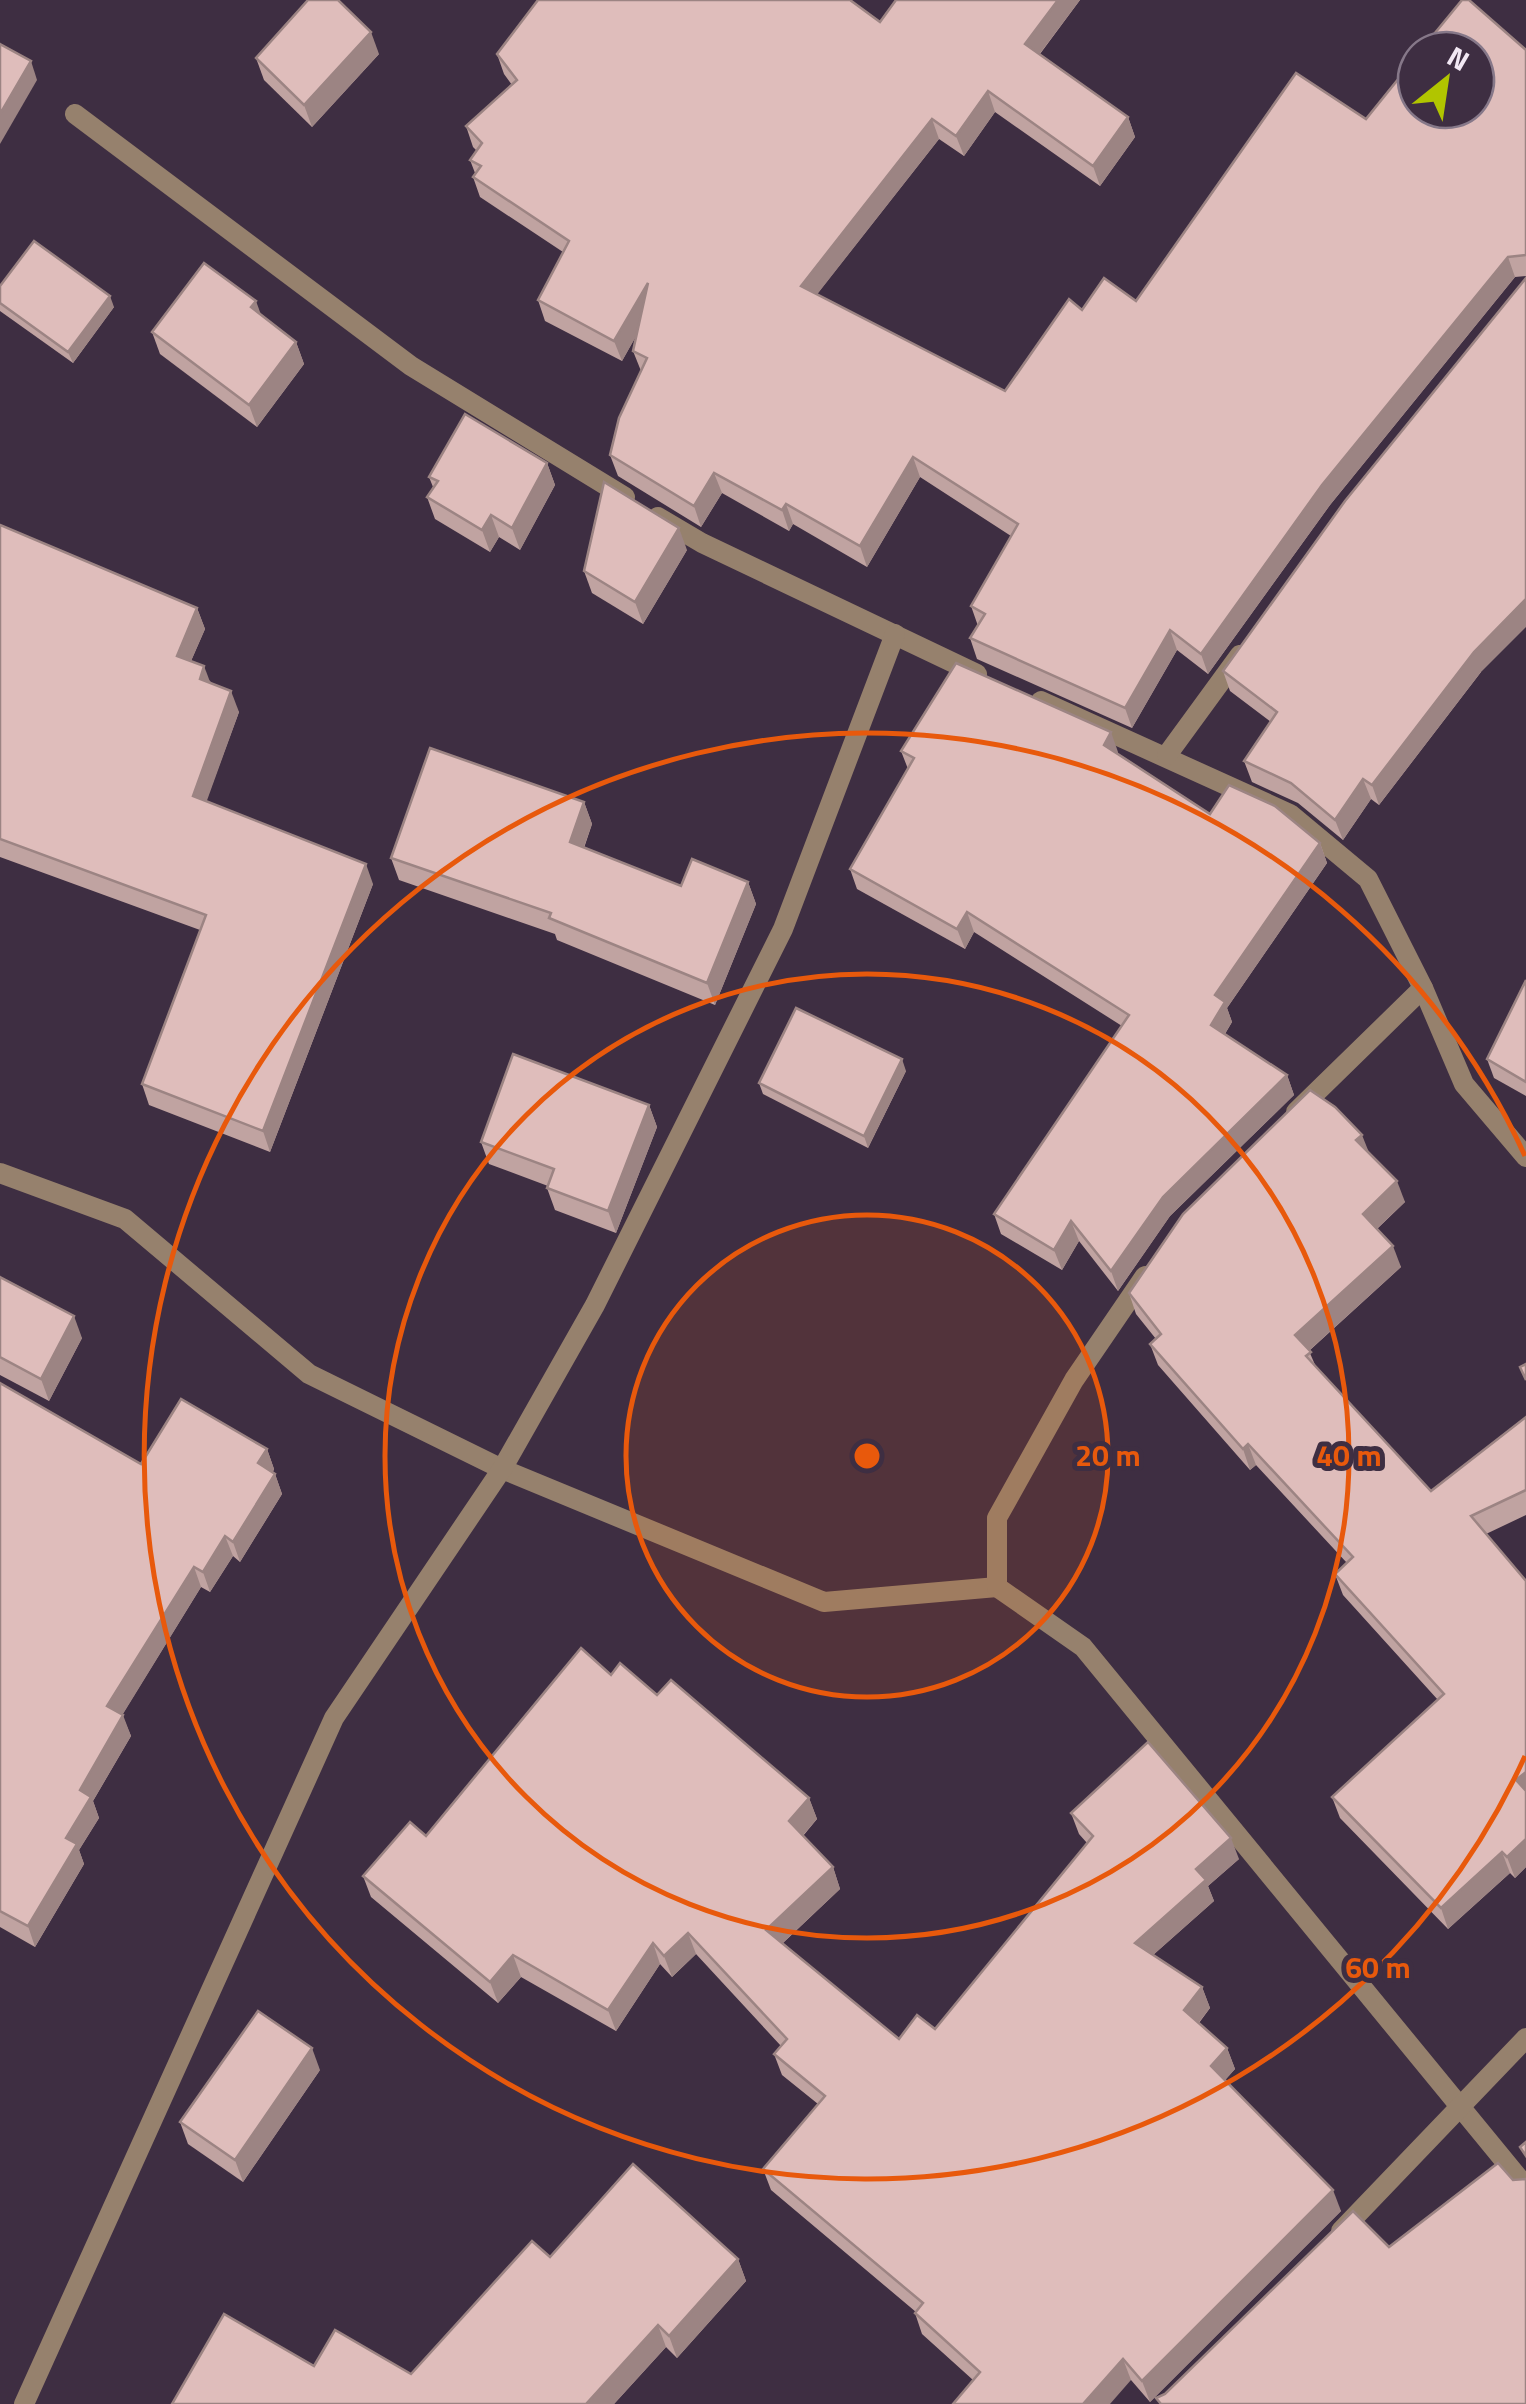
<svg xmlns="http://www.w3.org/2000/svg" width="1526" height="2404" font-family="'Titillium Web',sans-serif">
<style>
.lines{fill:none;stroke-linecap:round;stroke-linejoin:round}
.minor{stroke:#96816d;stroke-width:20}
.wall{fill:#c0a3a1}
.shaded-wall{fill:#9c8483}
.building{fill:#dfbdbb;stroke:#9c8483;stroke-width:2.5}
.ring{fill:none;stroke:#e8590c;stroke-width:5}
.centre{fill:#e8590c;stroke:#3e2e42;stroke-width:5}
.ring-label{font-size:30px;text-anchor:middle;font-weight:bold;fill:#e8590c;stroke:#3e2e42;stroke-width:10;stroke-linejoin:round;paint-order:stroke}
</style>
<rect width="100%" height="100%" fill="#3e2e42"/>
<g class="lines">
<!-- minor -->
<g class="minor">
<path d="M 75,114 L 411,366 L 625,497"/>
<path d="M 658,517 L 702,543 L 977,674"/>
<path d="M 1041,701 L 1290,814 L 1368,879 L 1423,988 L 1464,1084 L 1526,1157"/>
<path d="M 1167,755 L 1240,655"/>
<path d="M 1296,1112 L 1423,988"/>
<path d="M 0,1173 L 125,1219 L 309,1374 L 502,1469 L 824,1602 L 997,1587"/>
<path d="M 1145,1276 L 1074,1380 L 997,1518 L 997,1587 L 1083,1647 L 1526,2187"/>
<path d="M 1341,2231 L 1526,2038"/>
<path d="M 24,2404 L 334,1718 L 502,1469 L 595,1305 L 783,929 L 895,634"/>
</g>
</g>
<!-- wall -->
<g class="wall">
<path d="M 896,0 L 1080,0 L 1040,54 L 1128,117 L 1135,137 L 1100,186 L 995,112 L 964,156 L 939,139 L 817,294 L 1005,391 L 1082,310 L 1136,301 L 1366,119 L 1526,50 L 1526,276 L 1515,277 L 1330,505 L 1208,674 L 1177,650 L 1132,728 L 977,659 L 970,638 L 978,626 L 971,606 L 1011,536 L 920,477 L 867,567 L 793,524 L 789,531 L 722,493 L 701,527 L 618,476 L 610,455 L 641,371 L 633,351 L 636,336 L 622,361 L 545,321 L 538,300 L 563,252 L 480,197 L 473,177 L 475,173 L 470,160 L 477,151 L 473,147 L 466,126 L 512,85 L 504,74 L 497,54 L 880,22 Z"/>
<path d="M 379,54 L 312,127 L 264,80 L 256,58 Z"/>
<path d="M 0,286 L 114,307 L 73,363 L 0,311 Z"/>
<path d="M 261,316 L 296,342 L 304,364 L 257,427 L 160,354 L 152,332 Z"/>
<path d="M 547,463 L 555,485 L 520,550 L 499,537 L 490,552 L 435,519 L 427,497 L 433,487 L 429,477 Z"/>
<path d="M 0,525 L 197,608 L 205,629 L 191,661 L 239,712 L 206,801 L 373,884 L 270,1152 L 149,1105 L 142,1084 L 200,930 L 0,857 Z"/>
<path d="M 687,550 L 643,624 L 592,593 L 584,571 Z"/>
<path d="M 1223,671 L 1481,672 L 1379,805 L 1371,799 L 1343,840 L 1298,803 L 1252,782 L 1244,761 L 1271,722 L 1230,691 Z"/>
<path d="M 901,751 L 1118,752 L 1117,754 L 1210,814 L 1320,843 L 1327,863 L 1227,1008 L 1232,1022 L 1225,1034 L 1287,1075 L 1294,1095 L 1170,1216 L 1118,1291 L 1079,1241 L 1062,1270 L 1001,1234 L 994,1214 L 1122,1026 L 974,932 L 965,949 L 857,889 L 850,869 L 908,769 Z"/>
<path d="M 584,802 L 592,824 L 584,848 L 681,886 L 748,882 L 756,904 L 715,1005 L 557,940 L 555,934 L 399,880 L 391,858 Z"/>
<path d="M 1526,980 L 1526,1096 L 1494,1078 L 1487,1059 Z"/>
<path d="M 906,1071 L 868,1148 L 763,1094 L 759,1083 Z"/>
<path d="M 649,1105 L 657,1127 L 616,1233 L 555,1210 L 547,1188 L 548,1186 L 489,1164 L 481,1142 Z"/>
<path d="M 1369,1153 L 1405,1202 L 1377,1229 L 1401,1267 L 1309,1351 L 1316,1367 L 1431,1491 L 1526,1417 L 1526,1515 L 1486,1534 L 1526,1581 L 1526,1867 L 1515,1878 L 1510,1873 L 1448,1929 L 1340,1818 L 1332,1797 L 1438,1700 L 1343,1595 L 1335,1574 L 1347,1563 L 1256,1465 L 1250,1470 L 1158,1365 L 1150,1344 L 1156,1339 L 1136,1314 L 1129,1293 Z"/>
<path d="M 0,1277 L 82,1338 L 49,1401 L 0,1375 Z"/>
<path d="M 0,1383 L 141,1464 L 267,1449 L 274,1469 L 273,1472 L 275,1474 L 282,1494 L 240,1562 L 233,1556 L 210,1592 L 201,1587 L 122,1715 L 131,1736 L 93,1801 L 99,1818 L 79,1850 L 84,1864 L 35,1947 L 0,1927 Z"/>
<path d="M 611,1675 L 657,1695 L 809,1798 L 817,1819 L 803,1836 L 833,1867 L 840,1889 L 783,1943 L 899,2039 L 935,2029 L 1087,1843 L 1079,1834 L 1071,1813 L 1239,1859 L 1208,1886 L 1214,1901 L 1153,1955 L 1202,1987 L 1210,2008 L 1199,2023 L 1227,2048 L 1235,2069 L 1225,2080 L 1341,2211 L 1150,2402 L 1131,2380 L 973,2380 L 922,2334 L 915,2313 L 916,2312 L 771,2190 L 763,2169 L 818,2104 L 782,2075 L 774,2054 L 781,2046 L 696,1954 L 672,1977 L 660,1964 L 616,2031 L 521,1977 L 498,2003 L 371,1897 L 363,1876 L 426,1836 Z"/>
<path d="M 320,2070 L 243,2182 L 188,2144 L 180,2122 Z"/>
<path d="M 550,2257 L 738,2259 L 746,2281 L 677,2358 L 666,2347 L 614,2404 L 172,2404 L 314,2366 L 411,2374 Z"/>
</g>
<!-- shaded-wall -->
<g class="shaded-wall">
<path d="M 1058,0 L 1080,0 L 1032,64 L 1025,44 Z"/>
<path d="M 371,32 L 379,54 L 312,127 L 304,105 Z"/>
<path d="M 31,61 L 37,80 L 0,144 L 0,114 Z"/>
<path d="M 988,91 L 995,112 L 964,156 L 956,136 Z"/>
<path d="M 1128,117 L 1135,137 L 1100,186 L 1093,166 Z"/>
<path d="M 932,119 L 939,139 L 808,306 L 801,286 Z"/>
<path d="M 1508,257 L 1515,277 L 1330,505 L 1208,674 L 1201,654 L 1322,485 Z"/>
<path d="M 648,283 L 655,303 L 622,361 L 614,341 Z"/>
<path d="M 110,296 L 114,307 L 73,363 L 68,352 Z"/>
<path d="M 256,301 L 264,323 L 251,307 Z"/>
<path d="M 296,342 L 304,364 L 257,427 L 249,405 Z"/>
<path d="M 913,457 L 920,477 L 867,567 L 860,546 Z"/>
<path d="M 547,463 L 555,485 L 520,550 L 512,528 Z"/>
<path d="M 714,473 L 722,493 L 701,527 L 694,506 Z"/>
<path d="M 786,504 L 793,524 L 789,531 L 782,510 Z"/>
<path d="M 491,515 L 499,537 L 490,552 L 482,530 Z"/>
<path d="M 679,528 L 687,550 L 643,624 L 635,602 Z"/>
<path d="M 1526,599 L 1526,627 L 1481,672 L 1379,805 L 1372,785 L 1474,652 Z"/>
<path d="M 197,608 L 205,629 L 184,677 L 177,656 Z"/>
<path d="M 1170,630 L 1177,650 L 1132,728 L 1125,708 Z"/>
<path d="M 204,666 L 212,687 L 200,679 Z"/>
<path d="M 231,691 L 239,712 L 201,817 L 193,796 Z"/>
<path d="M 1111,732 L 1118,752 L 1111,765 L 1104,745 Z"/>
<path d="M 1363,779 L 1371,799 L 1343,840 L 1335,820 Z"/>
<path d="M 584,802 L 592,824 L 578,864 L 570,842 Z"/>
<path d="M 1320,843 L 1327,863 L 1227,1008 L 1232,1022 L 1218,1045 L 1211,1025 L 1215,995 Z"/>
<path d="M 366,864 L 373,884 L 270,1152 L 263,1131 Z"/>
<path d="M 748,882 L 756,904 L 715,1005 L 707,983 Z"/>
<path d="M 967,912 L 974,932 L 965,949 L 957,929 Z"/>
<path d="M 902,1059 L 906,1071 L 868,1148 L 864,1136 Z"/>
<path d="M 1287,1075 L 1294,1095 L 1170,1216 L 1118,1291 L 1111,1271 L 1163,1197 Z"/>
<path d="M 649,1105 L 657,1127 L 616,1233 L 608,1211 Z"/>
<path d="M 1362,1135 L 1370,1155 L 1356,1140 Z"/>
<path d="M 1397,1181 L 1405,1202 L 1370,1235 L 1363,1214 Z"/>
<path d="M 1071,1221 L 1079,1241 L 1062,1270 L 1054,1250 Z"/>
<path d="M 1393,1246 L 1401,1267 L 1303,1356 L 1295,1335 Z"/>
<path d="M 74,1316 L 82,1338 L 49,1401 L 41,1379 Z"/>
<path d="M 1248,1444 L 1256,1465 L 1250,1470 L 1243,1449 Z"/>
<path d="M 267,1449 L 274,1469 L 266,1483 L 258,1463 Z"/>
<path d="M 275,1474 L 282,1494 L 240,1562 L 233,1542 Z"/>
<path d="M 225,1536 L 233,1556 L 210,1592 L 203,1572 Z"/>
<path d="M 194,1567 L 201,1587 L 115,1727 L 107,1706 Z"/>
<path d="M 123,1715 L 131,1736 L 93,1801 L 99,1818 L 79,1850 L 84,1864 L 35,1947 L 28,1926 L 80,1790 Z"/>
<path d="M 1526,1772 L 1526,1799 L 1516,1780 Z"/>
<path d="M 809,1798 L 817,1819 L 797,1842 L 789,1821 Z"/>
<path d="M 1231,1838 L 1239,1859 L 1208,1886 L 1214,1901 L 1143,1964 L 1135,1943 L 1196,1869 Z"/>
<path d="M 1526,1839 L 1526,1867 L 1515,1878 L 1507,1857 Z"/>
<path d="M 1502,1852 L 1510,1873 L 1448,1929 L 1441,1908 Z"/>
<path d="M 833,1867 L 840,1889 L 774,1951 L 766,1930 Z"/>
<path d="M 688,1933 L 696,1954 L 672,1977 L 664,1956 Z"/>
<path d="M 653,1943 L 660,1964 L 616,2031 L 608,2010 Z"/>
<path d="M 513,1955 L 521,1977 L 498,2003 L 490,1982 Z"/>
<path d="M 1202,1987 L 1210,2008 L 1192,2031 L 1184,2010 Z"/>
<path d="M 312,2048 L 320,2070 L 243,2182 L 235,2160 Z"/>
<path d="M 1227,2048 L 1235,2069 L 1219,2087 L 1211,2066 Z"/>
<path d="M 1333,2190 L 1341,2211 L 1150,2402 L 1142,2381 Z"/>
<path d="M 738,2259 L 746,2281 L 677,2358 L 669,2336 Z"/>
<path d="M 658,2325 L 666,2347 L 614,2404 L 586,2404 Z"/>
<path d="M 1123,2359 L 1131,2380 L 1110,2404 L 1083,2404 Z"/>
</g>
<!-- building -->
<g class="building">
<path d="M 308,0 L 338,0 L 371,32 L 304,105 L 256,58 Z"/>
<path d="M 538,0 L 850,0 L 880,22 L 896,0 L 1058,0 L 1025,44 L 1128,117 L 1093,166 L 988,91 L 956,136 L 932,119 L 801,286 L 1005,391 L 1069,299 L 1082,310 L 1104,278 L 1136,301 L 1296,73 L 1366,119 L 1416,57 L 1416,110 L 1476,110 L 1476,50 L 1421,50 L 1462,0 L 1469,0 L 1526,50 L 1526,255 L 1508,257 L 1322,485 L 1201,654 L 1170,630 L 1125,708 L 970,638 L 985,614 L 971,606 L 1018,524 L 913,457 L 860,546 L 786,504 L 782,510 L 714,473 L 694,506 L 610,455 L 619,418 L 647,358 L 633,351 L 648,283 L 614,341 L 538,300 L 569,241 L 473,177 L 481,166 L 470,160 L 482,143 L 466,126 L 517,80 L 497,54 Z"/>
<path d="M 0,44 L 31,61 L 0,114 Z"/>
<path d="M 34,241 L 110,296 L 68,352 L 0,303 L 0,286 Z"/>
<path d="M 204,263 L 256,301 L 251,307 L 296,342 L 249,405 L 152,332 Z"/>
<path d="M 1526,278 L 1526,599 L 1474,652 L 1372,785 L 1363,779 L 1335,820 L 1291,783 L 1244,761 L 1277,712 L 1223,671 L 1345,501 Z"/>
<path d="M 465,414 L 547,463 L 512,528 L 491,515 L 482,530 L 427,497 L 438,481 L 429,477 Z"/>
<path d="M 604,482 L 679,528 L 635,602 L 584,571 Z"/>
<path d="M 0,525 L 197,608 L 177,656 L 204,666 L 200,679 L 231,691 L 193,796 L 366,864 L 263,1131 L 142,1084 L 206,915 L 0,839 Z"/>
<path d="M 956,663 L 1111,732 L 1104,745 L 1210,814 L 1229,785 L 1275,806 L 1320,843 L 1215,995 L 1225,1002 L 1211,1025 L 1287,1075 L 1163,1197 L 1111,1271 L 1071,1221 L 1054,1250 L 994,1214 L 1129,1015 L 967,912 L 957,929 L 850,869 L 914,758 L 901,751 Z"/>
<path d="M 430,748 L 584,802 L 570,842 L 681,886 L 692,859 L 748,882 L 707,983 L 549,918 L 551,913 L 391,858 Z"/>
<path d="M 1526,980 L 1526,1082 L 1487,1059 Z"/>
<path d="M 796,1008 L 902,1059 L 864,1136 L 759,1083 Z"/>
<path d="M 513,1054 L 649,1105 L 608,1211 L 547,1188 L 554,1169 L 481,1142 Z"/>
<path d="M 1310,1090 L 1335,1107 L 1362,1135 L 1356,1140 L 1397,1181 L 1363,1214 L 1393,1246 L 1295,1335 L 1311,1352 L 1306,1356 L 1431,1491 L 1526,1417 L 1526,1490 L 1471,1516 L 1526,1581 L 1526,1772 L 1516,1780 L 1526,1791 L 1526,1839 L 1507,1857 L 1502,1852 L 1441,1908 L 1332,1797 L 1444,1694 L 1335,1574 L 1353,1557 L 1248,1444 L 1243,1449 L 1150,1344 L 1161,1334 L 1129,1293 L 1183,1214 Z"/>
<path d="M 0,1277 L 74,1316 L 41,1379 L 0,1357 Z"/>
<path d="M 1526,1364 L 1526,1380 L 1520,1367 Z"/>
<path d="M 0,1383 L 141,1464 L 181,1399 L 267,1449 L 258,1463 L 275,1474 L 233,1542 L 225,1536 L 203,1572 L 194,1567 L 107,1706 L 123,1715 L 80,1790 L 91,1797 L 66,1838 L 77,1844 L 28,1926 L 0,1911 Z"/>
<path d="M 581,1648 L 611,1675 L 620,1663 L 657,1695 L 671,1680 L 809,1798 L 789,1821 L 833,1867 L 766,1930 L 899,2039 L 917,2015 L 935,2029 L 1093,1836 L 1071,1813 L 1148,1742 L 1231,1838 L 1196,1869 L 1206,1880 L 1135,1943 L 1202,1987 L 1184,2010 L 1227,2048 L 1211,2066 L 1333,2190 L 1142,2381 L 1123,2359 L 1083,2404 L 953,2404 L 980,2372 L 915,2313 L 923,2303 L 763,2169 L 825,2096 L 774,2054 L 787,2039 L 688,1933 L 664,1956 L 653,1943 L 608,2010 L 513,1955 L 490,1982 L 363,1876 L 410,1822 L 426,1836 Z"/>
<path d="M 258,2011 L 312,2048 L 235,2160 L 180,2122 Z"/>
<path d="M 1526,2142 L 1526,2156 L 1520,2147 Z"/>
<path d="M 1498,2163 L 1513,2180 L 1526,2179 L 1526,2404 L 1161,2404 L 1156,2398 L 1165,2394 L 1353,2211 L 1389,2247 Z"/>
<path d="M 633,2164 L 738,2259 L 669,2336 L 658,2325 L 586,2404 L 172,2404 L 224,2314 L 314,2366 L 335,2330 L 411,2374 L 532,2241 L 550,2257 Z"/>
</g>
<!-- distance rings -->
<circle cx="867" cy="1456" r="241" fill="#e8590c" fill-opacity=".12"/>
<g class="ring">
<circle cx="867" cy="1456" r="241"/>
<circle cx="867" cy="1456" r="482"/>
<path d="M1525 1756A723 723 0 1 1 1525 1156"/>
</g>
<circle cx="867" cy="1456" r="15" class="centre"/>
<g class="ring-label">
<text x="1108" y="1466">20 m</text>
<text x="1349" y="1466">40 m</text>
<text x="1378" y="1978">60 m</text>
</g>
<!-- north arrow -->
<g transform="translate(1446 80) rotate(30)"><circle r="48" fill="#3e2e42" stroke="#867889" stroke-width="2.5"/>
<path d="M0-8L18 38L0 25L-18 38Z" fill="#b1c500"/>
<text y="-15" font-size="28" font-weight="bold" text-anchor="middle" fill="#f2e8f4">N</text>
</g>
</svg>
